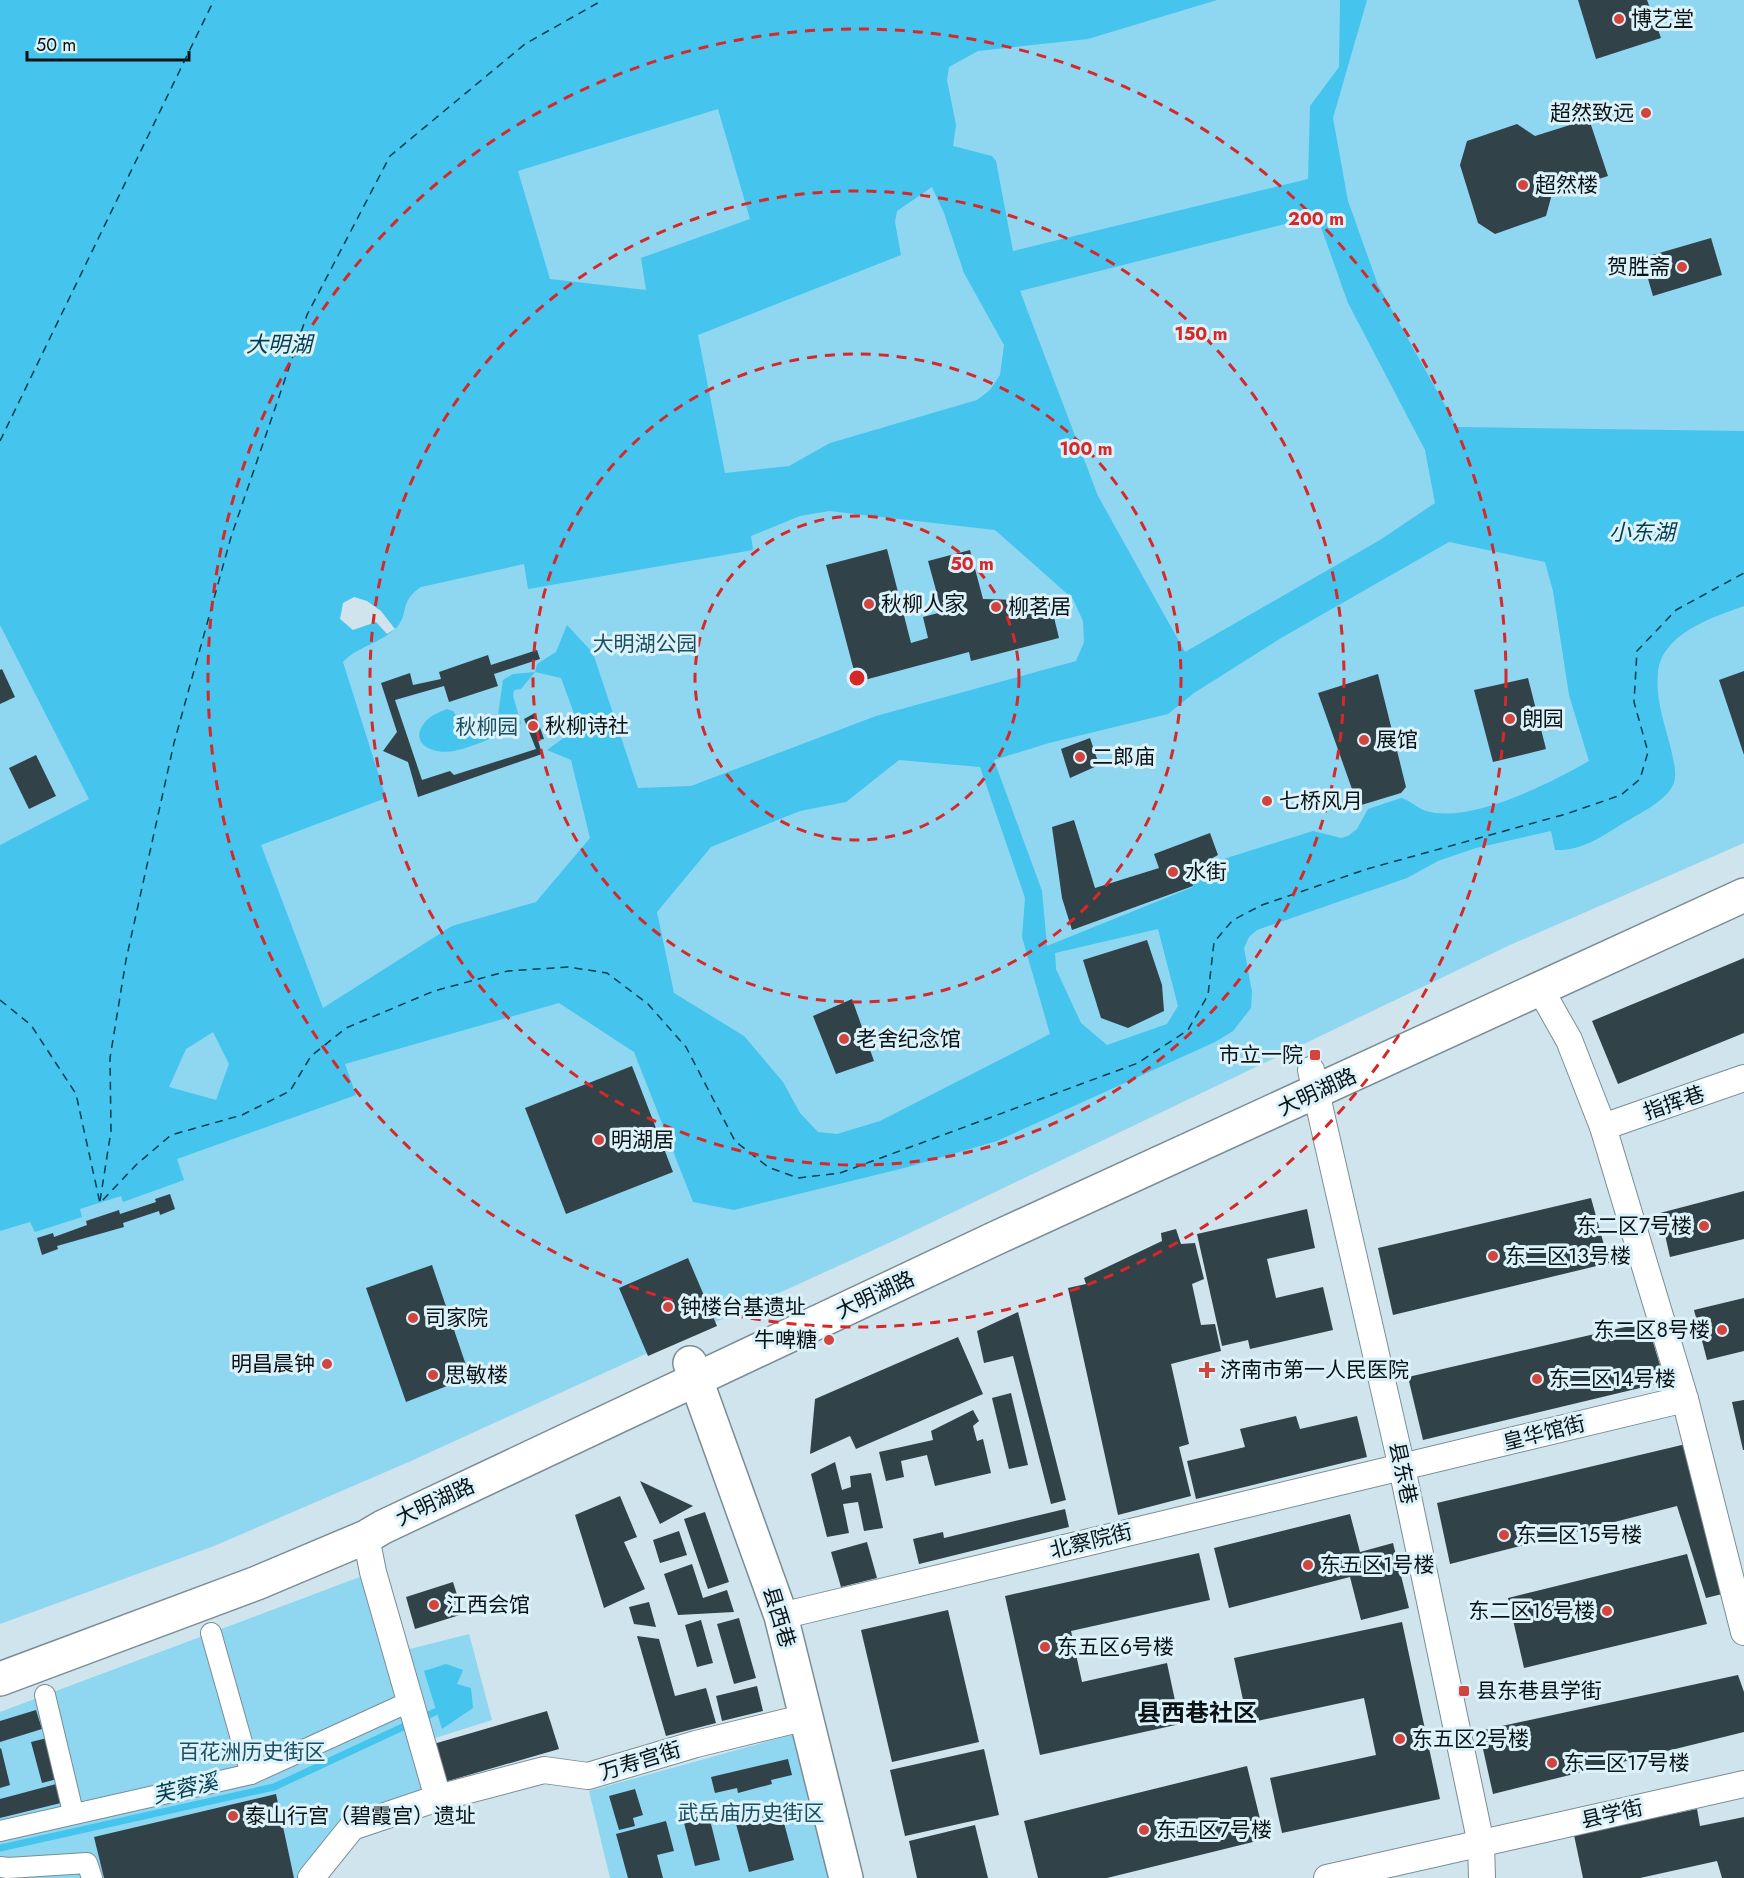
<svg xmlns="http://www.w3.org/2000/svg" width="1744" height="1878" font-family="Jost,'Noto Sans SC',sans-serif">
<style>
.green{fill:#8fd6f1}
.water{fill:#45c4ed;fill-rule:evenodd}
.pier{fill:#cfe4ed}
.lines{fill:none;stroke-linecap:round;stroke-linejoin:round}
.stream{stroke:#45c4ed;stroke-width:7}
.ferry{stroke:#033d4e;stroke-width:1.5;stroke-dasharray:8 6;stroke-linecap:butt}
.building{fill:#314249}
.pedestrian-casing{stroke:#7a8d95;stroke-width:22}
.minor-casing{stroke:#7a8d95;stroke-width:28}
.secondary-casing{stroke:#7a8d95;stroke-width:36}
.pedestrian{stroke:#fff;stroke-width:20}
.minor{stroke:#fff;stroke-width:26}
.secondary{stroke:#fff;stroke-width:33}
.ring{fill:none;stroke:#d62828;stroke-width:3;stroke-dasharray:10 8}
.poi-dot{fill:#d2443d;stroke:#dcf2fa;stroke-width:2}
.labels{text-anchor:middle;stroke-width:6;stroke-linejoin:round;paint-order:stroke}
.poi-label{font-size:21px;fill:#0b1316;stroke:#dcf2fa;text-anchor:start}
.park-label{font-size:21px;fill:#1b4f61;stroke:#dcf2fa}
.street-label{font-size:21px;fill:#0b1316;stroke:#dcf2fa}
.water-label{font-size:22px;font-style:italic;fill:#033d4e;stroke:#dcf2fa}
.quarter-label{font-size:24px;font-weight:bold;fill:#0b1316;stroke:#dcf2fa}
.centre{fill:#d62828;stroke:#dcf2fa;stroke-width:3}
.ring-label{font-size:18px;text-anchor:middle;font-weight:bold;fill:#d62828;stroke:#dcf2fa;stroke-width:6;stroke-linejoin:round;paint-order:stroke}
</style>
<rect width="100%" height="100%" fill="#cfe4ed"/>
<!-- green -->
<g class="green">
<path d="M 0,0 L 1744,0 L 1744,843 L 1510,945 L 893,1241 L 411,1461 L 214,1546 L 0,1624 Z"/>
<path d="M 373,1572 L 438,1798 L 352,1827 L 311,1878 L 0,1878 L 0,1712 Z"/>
<path d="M 469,1634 L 492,1720 L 429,1740 L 406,1650 Z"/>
<path d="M 798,1733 L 836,1878 L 610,1878 L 589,1791 Z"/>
</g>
<!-- water -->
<g class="water">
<path d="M 0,0 L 1217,0 L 1088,39 L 978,51 L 949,67 L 947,80 L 956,125 L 953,146 L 992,156 L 996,161 L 1013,251 L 1308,179 L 1310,106 L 1339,67 L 1340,0 L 1367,0 L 1333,118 L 1348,201 L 1378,285 L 1457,427 L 1744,431 L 1744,606 C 1713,617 1661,634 1658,673 C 1655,698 1665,725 1671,749 C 1673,760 1678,774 1673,785 C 1665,802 1638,814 1622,824 C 1601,837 1582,851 1555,850 L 1551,831 L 1476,848 L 1438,861 L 1407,878 L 1257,930 L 1249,937 L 1244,948 L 1252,992 L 1251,1008 L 1233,1031 L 1215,1042 L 997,1141 L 908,1167 L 734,1210 L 693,1202 L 634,1052 L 559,1003 L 345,1064 L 356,1095 L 177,1159 L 184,1180 L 123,1202 L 121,1196 L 80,1209 L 82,1217 L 35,1232 L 30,1222 L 0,1231 L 0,845 L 89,799 L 0,625 ZM 718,109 L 750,219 L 641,258 L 646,290 L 550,279 L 518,171 ZM 932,187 L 944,213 L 964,273 L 1004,345 L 1000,375 L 990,390 L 977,400 L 830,443 L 789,466 L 725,473 L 698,335 L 901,255 L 895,222 L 897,211 ZM 1317,216 L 1348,303 L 1425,450 L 1435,503 L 1380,540 L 1185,652 L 1098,496 L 1020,291 ZM 829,511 L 995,530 L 1073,599 L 1083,621 L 1084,642 L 1076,661 L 876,716 L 691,786 L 638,788 L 593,653 L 567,625 L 556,652 L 537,664 L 535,672 L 513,674 L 503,680 L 498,715 L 463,725 L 453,711 L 447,709 C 440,712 431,715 426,721 C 407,743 432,755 454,751 C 474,747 497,735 517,729 L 521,723 L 513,696 L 514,690 L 521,689 L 535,672 L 561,678 L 579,727 L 547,750 L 571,760 L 590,838 L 536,902 L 452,926 L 323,1008 L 261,845 L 386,798 L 343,662 C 357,647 380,643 395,629 C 410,615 398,602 421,587 L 524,564 L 528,589 L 753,550 L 751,536 L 800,516 ZM 1449,542 L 1545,562 L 1553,591 L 1569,695 L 1589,761 C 1551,783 1470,824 1426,811 C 1417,808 1410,800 1401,798 L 1368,809 L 1357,829 L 1348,836 L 1341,838 L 1313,831 L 1211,863 L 1209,869 L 1191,876 L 1193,887 L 1047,946 L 1042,891 L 994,760 L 1049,743 L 1168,714 L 1194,693 L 1281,638 ZM 899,760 L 980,767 L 1025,898 L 1022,937 L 1050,1034 L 880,1121 L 837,1134 L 818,1132 L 800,1113 L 783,1082 L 744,1036 L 674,993 L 657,912 L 711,847 L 800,811 L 846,802 ZM 1158,929 L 1178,1006 L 1167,1024 L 1107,1045 L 1081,1023 L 1056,969 L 1055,953 ZM 213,1032 L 229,1064 L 216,1100 L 169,1087 L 186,1049 Z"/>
<path d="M 446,1664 L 463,1670 L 457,1684 L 471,1688 L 473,1708 L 442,1729 L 424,1671 Z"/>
</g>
<!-- pier -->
<path class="pier" d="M 354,597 L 367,601 L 381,611 L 395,629 L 387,634 L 376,622 L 353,630 L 340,619 L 343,603 Z"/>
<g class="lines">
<!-- stream -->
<path class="stream" d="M 0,1848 L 274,1787 L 435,1712"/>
<!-- ferry -->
<g class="ferry">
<path d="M 0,441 L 214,0"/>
<path d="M 0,1000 L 31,1025 L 76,1094 L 100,1203 L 136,1165 L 171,1135 L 242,1115 L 290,1091 L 311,1056 L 346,1028 L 434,991 L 508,971 L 568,967 L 607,973 L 648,1004 L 686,1047 L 735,1141 L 768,1167 L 798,1178 L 840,1173 L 1138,1063 L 1188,1030 L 1208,995 L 1214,942 L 1233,920 L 1262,905 L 1367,869 L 1566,814 L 1621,795 L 1640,779 L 1648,752 L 1634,702 L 1637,651 L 1676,610 L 1744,573"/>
<path d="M 100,1201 L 111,1131 L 110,1058 L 126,960 L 174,743 L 231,537 L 307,315 L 390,156 L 525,44 L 603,0"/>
</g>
</g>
<!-- building -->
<g class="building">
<path d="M 1578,0 L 1647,0 L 1661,38 L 1596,59 Z"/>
<path d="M 1589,119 L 1608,176 L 1552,194 L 1546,216 L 1495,234 L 1478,223 L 1460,165 L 1467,141 L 1517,124 L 1535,136 Z"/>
<path d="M 1711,238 L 1722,275 L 1653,296 L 1642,258 Z"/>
<path d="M 887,549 L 911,643 L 928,638 L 923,617 L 942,612 L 928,561 L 970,550 L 983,599 L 1050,601 L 1059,638 L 971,661 L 969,652 L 857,682 L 826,565 Z"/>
<path d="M 537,650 L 540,659 L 494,674 L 498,686 L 449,702 L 444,686 L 395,700 L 422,780 L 450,771 L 454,775 L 536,749 L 524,719 L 535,713 L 544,739 L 538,740 L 542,754 L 418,797 L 408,762 L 383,751 L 397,732 L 381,683 L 410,673 L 413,685 L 441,679 L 439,672 L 488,655 L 491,665 Z"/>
<path d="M 2,669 L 15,697 L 0,704 L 0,670 Z"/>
<path d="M 1744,671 L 1744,755 L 1719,680 Z"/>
<path d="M 1378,674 L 1406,787 L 1401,793 L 1358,806 L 1318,693 Z"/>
<path d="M 1528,678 L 1546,749 L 1493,762 L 1474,690 Z"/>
<path d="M 1090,738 L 1099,765 L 1070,778 L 1061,749 Z"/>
<path d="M 36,755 L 56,796 L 29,809 L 9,768 Z"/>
<path d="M 1074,820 L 1095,888 L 1159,868 L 1154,854 L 1210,833 L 1218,855 L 1207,861 L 1209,868 L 1189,875 L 1193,886 L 1072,930 L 1062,898 L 1052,827 Z"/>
<path d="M 1147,940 L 1162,985 L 1164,1011 L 1128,1028 L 1101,1018 L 1083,960 Z"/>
<path d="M 1744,958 L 1744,1033 L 1618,1084 L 1592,1021 Z"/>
<path d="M 852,999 L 874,1061 L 836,1074 L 813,1016 Z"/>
<path d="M 632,1066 L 673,1172 L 566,1214 L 525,1108 Z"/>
<path d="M 1744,1191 L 1744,1239 L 1670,1257 L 1660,1213 Z"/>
<path d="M 170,1194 L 175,1209 L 160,1215 L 159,1211 L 123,1223 L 124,1227 L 57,1246 L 58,1249 L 42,1255 L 37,1238 L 53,1233 L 54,1237 L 87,1225 L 86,1221 L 119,1210 L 120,1214 L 156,1202 L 155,1199 Z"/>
<path d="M 1591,1198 L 1609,1263 L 1393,1315 L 1378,1248 Z"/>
<path d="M 1307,1209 L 1315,1248 L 1267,1259 L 1276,1298 L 1323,1287 L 1333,1330 L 1250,1349 L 1248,1340 L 1222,1346 L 1197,1234 Z"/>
<path d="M 1176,1229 L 1181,1244 L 1195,1243 L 1204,1279 L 1192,1284 L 1201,1325 L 1215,1324 L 1221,1351 L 1171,1364 L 1189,1444 L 1179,1447 L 1191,1496 L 1118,1515 L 1068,1288 L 1086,1284 L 1084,1278 L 1162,1241 L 1161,1233 Z"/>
<path d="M 688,1258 L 717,1326 L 648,1356 L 619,1288 Z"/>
<path d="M 432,1265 L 470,1377 L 406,1402 L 366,1288 Z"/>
<path d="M 1744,1298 L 1744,1351 L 1707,1360 L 1694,1310 Z"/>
<path d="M 1018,1312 L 1066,1500 L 1051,1504 L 1013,1356 L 984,1363 L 977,1331 Z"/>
<path d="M 1647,1322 L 1665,1382 L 1423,1440 L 1408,1377 Z"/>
<path d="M 958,1337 L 983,1394 L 856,1449 L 850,1436 L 810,1454 L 815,1399 Z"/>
<path d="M 1011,1393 L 1028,1465 L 1009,1469 L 992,1398 Z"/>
<path d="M 1744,1400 L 1744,1450 L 1743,1450 L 1732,1402 Z"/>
<path d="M 973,1410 L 979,1421 L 973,1426 L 977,1441 L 983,1439 L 991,1473 L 935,1486 L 927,1455 L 901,1461 L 904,1477 L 886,1481 L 879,1452 L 933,1440 L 931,1431 Z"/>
<path d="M 1296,1416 L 1300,1429 L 1357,1416 L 1367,1457 L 1196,1499 L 1187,1461 L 1245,1447 L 1240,1429 Z"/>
<path d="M 1686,1444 L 1726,1593 L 1706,1598 L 1677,1506 L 1450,1564 L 1437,1503 Z"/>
<path d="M 835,1462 L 842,1490 L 851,1487 L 850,1476 L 871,1473 L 883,1528 L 864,1531 L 858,1502 L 843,1504 L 849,1533 L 827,1537 L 811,1474 Z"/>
<path d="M 640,1481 L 693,1506 L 660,1524 Z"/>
<path d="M 620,1496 L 637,1537 L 624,1542 L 645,1589 L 604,1608 L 575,1515 Z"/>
<path d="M 1065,1509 L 1069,1527 L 919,1564 L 913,1539 L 943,1532 L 944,1538 Z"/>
<path d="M 705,1512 L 729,1582 L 708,1589 L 684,1519 Z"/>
<path d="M 1350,1514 L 1360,1552 L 1393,1543 L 1409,1608 L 1361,1620 L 1350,1577 L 1229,1608 L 1214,1548 Z"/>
<path d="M 679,1531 L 687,1555 L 660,1563 L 653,1540 Z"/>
<path d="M 867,1542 L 877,1578 L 841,1587 L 831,1552 Z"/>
<path d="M 1199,1553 L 1210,1600 L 1071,1631 L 1082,1682 L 1167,1663 L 1180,1724 L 1040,1755 L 1005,1596 Z"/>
<path d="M 1687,1554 L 1707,1624 L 1524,1668 L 1508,1598 Z"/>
<path d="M 692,1564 L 703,1598 L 727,1590 L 734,1612 L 678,1615 L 664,1574 Z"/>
<path d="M 453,1582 L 463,1614 L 415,1629 L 406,1597 Z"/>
<path d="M 649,1602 L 656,1627 L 634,1624 L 629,1607 Z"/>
<path d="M 948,1610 L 979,1742 L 892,1762 L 861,1630 Z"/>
<path d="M 739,1618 L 756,1678 L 734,1684 L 717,1624 Z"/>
<path d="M 701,1620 L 713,1663 L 697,1667 L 685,1625 Z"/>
<path d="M 1402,1622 L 1440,1799 L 1282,1833 L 1270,1778 L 1376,1755 L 1364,1698 L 1248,1723 L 1234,1658 Z"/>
<path d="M 637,1636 L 659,1639 L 675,1696 L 706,1688 L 716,1723 L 666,1736 Z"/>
<path d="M 1738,1675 L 1744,1692 L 1744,1732 L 1493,1794 L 1479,1731 Z"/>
<path d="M 757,1686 L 763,1711 L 722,1721 L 716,1696 Z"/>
<path d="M 36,1710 L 42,1729 L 0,1742 L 0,1721 Z"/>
<path d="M 547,1711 L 559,1749 L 441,1783 L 430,1745 Z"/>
<path d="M 51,1737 L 61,1778 L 42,1783 L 31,1742 Z"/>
<path d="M 1,1748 L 10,1785 L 0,1788 L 0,1749 Z"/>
<path d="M 984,1749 L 999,1815 L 905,1836 L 890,1770 Z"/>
<path d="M 788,1759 L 792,1775 L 771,1780 L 772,1784 L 738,1793 L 737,1788 L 715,1793 L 711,1777 Z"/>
<path d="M 1247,1766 L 1265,1839 L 1107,1878 L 1038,1878 L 1024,1821 Z"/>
<path d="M 60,1783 L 65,1802 L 0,1818 L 0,1799 Z"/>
<path d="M 635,1789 L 643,1815 L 633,1818 L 635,1826 L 619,1830 L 609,1796 Z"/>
<path d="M 276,1794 L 294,1878 L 104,1878 L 94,1837 Z"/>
<path d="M 706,1804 L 720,1860 L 695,1866 L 681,1811 Z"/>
<path d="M 1697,1809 L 1700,1826 L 1744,1817 L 1744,1878 L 1722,1878 L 1717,1861 L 1640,1878 L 1583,1878 L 1574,1835 Z"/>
<path d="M 781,1812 L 794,1860 L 749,1872 L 736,1824 Z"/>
<path d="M 666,1821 L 674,1851 L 657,1855 L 663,1878 L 628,1878 L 616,1834 Z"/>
<path d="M 975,1825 L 988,1878 L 917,1878 L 909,1841 Z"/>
</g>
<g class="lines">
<defs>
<g id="pedestrian">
<path d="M 211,1633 L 251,1774"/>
<path d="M 45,1695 L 73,1812"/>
<path d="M 0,1831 L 251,1774 L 411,1701"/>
<path d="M 0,1867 L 8,1868 L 87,1863 L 92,1878"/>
</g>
<g id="minor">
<path d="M 1539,987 L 1569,1040 L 1603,1127 L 1685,1399 L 1744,1632"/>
<path d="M 1311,1070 L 1402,1468 L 1481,1844 L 1482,1878"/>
<path d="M 1603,1127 L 1744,1078"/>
<path d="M 366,1537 L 373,1572 L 438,1798"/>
<path d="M 781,1616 L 1685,1399"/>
<path d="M 311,1878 L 352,1827 L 438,1798 L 544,1770 L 588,1776 L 696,1744 L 807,1717"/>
<path d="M 1327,1878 L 1744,1784"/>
</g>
<g id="secondary">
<path d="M 690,1363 L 781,1616 L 846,1878"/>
<path d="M 0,1679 L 257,1583 L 366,1537 L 383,1527 L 996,1238 L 1744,895"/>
</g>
</defs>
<!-- pedestrian casing -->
<use href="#pedestrian" class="pedestrian-casing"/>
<!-- minor casing -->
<use href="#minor" class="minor-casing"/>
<!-- secondary casing -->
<use href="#secondary" class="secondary-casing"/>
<!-- pedestrian -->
<use href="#pedestrian" class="pedestrian"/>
<!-- minor -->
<use href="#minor" class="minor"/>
<!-- secondary -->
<use href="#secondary" class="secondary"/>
</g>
<!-- distance rings -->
<g class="ring">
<circle cx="857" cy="678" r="162"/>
<circle cx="857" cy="678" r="324"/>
<circle cx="857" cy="678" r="487"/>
<circle cx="857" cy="678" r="649"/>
</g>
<!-- markers -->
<g class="poi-dot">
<circle cx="1619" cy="19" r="6"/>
<circle cx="1646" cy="113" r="6"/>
<circle cx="1523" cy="185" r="6"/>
<circle cx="1682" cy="267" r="6"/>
<circle cx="869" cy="604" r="6"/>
<circle cx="996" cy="607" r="6"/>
<circle cx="1510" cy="719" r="6"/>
<circle cx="533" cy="726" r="6"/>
<circle cx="1364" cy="740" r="6"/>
<circle cx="1080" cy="757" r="6"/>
<circle cx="1267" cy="801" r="6"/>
<circle cx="1173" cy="872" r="6"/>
<circle cx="844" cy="1039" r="6"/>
<rect x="1309" y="1049" width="12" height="12" rx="3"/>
<circle cx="599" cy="1140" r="6"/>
<circle cx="1704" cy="1226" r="6"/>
<circle cx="1493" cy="1256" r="6"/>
<circle cx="668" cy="1307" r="6"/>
<circle cx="413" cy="1318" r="6"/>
<circle cx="1722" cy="1330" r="6"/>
<circle cx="829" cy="1340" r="6"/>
<circle cx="327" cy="1364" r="6"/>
<path d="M1204 1361h6v6h6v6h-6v6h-6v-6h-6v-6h6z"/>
<circle cx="433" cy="1375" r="6"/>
<circle cx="1537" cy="1379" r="6"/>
<circle cx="1504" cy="1535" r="6"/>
<circle cx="1308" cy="1565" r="6"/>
<circle cx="434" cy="1605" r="6"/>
<circle cx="1607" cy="1611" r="6"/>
<circle cx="1045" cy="1647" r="6"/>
<rect x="1458" y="1685" width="12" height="12" rx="3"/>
<circle cx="1400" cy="1739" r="6"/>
<circle cx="1552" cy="1763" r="6"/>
<circle cx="233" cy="1816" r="6"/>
<circle cx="1144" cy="1830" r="6"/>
</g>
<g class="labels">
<!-- poi labels -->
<g class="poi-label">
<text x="1631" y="26">博艺堂</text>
<text x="1634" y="120" text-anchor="end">超然致远</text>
<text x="1535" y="192">超然楼</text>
<text x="1670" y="274" text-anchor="end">贺胜斋</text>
<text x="881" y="611">秋柳人家</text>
<text x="1008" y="614">柳茗居</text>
<text x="1522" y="726">朗园</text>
<text x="545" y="733">秋柳诗社</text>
<text x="1376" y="747">展馆</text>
<text x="1092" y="764">二郎庙</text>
<text x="1279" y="808">七桥风月</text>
<text x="1185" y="879">水街</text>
<text x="856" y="1046">老舍纪念馆</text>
<text x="1303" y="1062" text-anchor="end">市立一院</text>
<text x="611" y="1147">明湖居</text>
<text x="1692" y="1233" text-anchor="end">东二区7号楼</text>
<text x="1505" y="1263">东二区13号楼</text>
<text x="680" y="1314">钟楼台基遗址</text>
<text x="425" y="1325">司家院</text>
<text x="1710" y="1337" text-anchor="end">东二区8号楼</text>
<text x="817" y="1347" text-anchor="end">牛啤糖</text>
<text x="315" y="1371" text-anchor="end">明昌晨钟</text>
<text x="1220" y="1377">济南市第一人民医院</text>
<text x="445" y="1382">思敏楼</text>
<text x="1549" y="1386">东二区14号楼</text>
<text x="1516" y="1542">东二区15号楼</text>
<text x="1320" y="1572">东五区1号楼</text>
<text x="446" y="1612">江西会馆</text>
<text x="1595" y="1618" text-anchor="end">东二区16号楼</text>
<text x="1057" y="1654">东五区6号楼</text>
<text x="1476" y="1698">县东巷县学街</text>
<text x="1412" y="1746">东五区2号楼</text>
<text x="1564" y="1770">东二区17号楼</text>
<text x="245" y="1823">泰山行宫（碧霞宫）遗址</text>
<text x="1156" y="1837">东五区7号楼</text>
</g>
<!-- park labels -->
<g class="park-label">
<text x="645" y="651">大明湖公园</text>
<text x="487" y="734">秋柳园</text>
<text x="252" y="1759">百花洲历史街区</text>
<text x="751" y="1820">武岳庙历史街区</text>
</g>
<!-- street labels -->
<g class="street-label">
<text transform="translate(1317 1092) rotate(-25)" y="7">大明湖路</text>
<text transform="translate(1674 1103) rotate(-19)" y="7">指挥巷</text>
<text transform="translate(875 1295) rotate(-25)" y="7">大明湖路</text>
<text transform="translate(1544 1433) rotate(-14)" y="7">皇华馆街</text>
<text transform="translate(1403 1473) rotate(78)" y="7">县东巷</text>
<text transform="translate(435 1502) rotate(-25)" y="7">大明湖路</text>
<text transform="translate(1091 1541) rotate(-14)" y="7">北察院街</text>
<text transform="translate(779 1617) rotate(73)" y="7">县西巷</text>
<text transform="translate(640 1761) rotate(-17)" y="7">万寿宫街</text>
<text transform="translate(1612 1814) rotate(-13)" y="7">县学街</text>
</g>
<!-- water labels -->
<g class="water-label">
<text x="279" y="352">大明湖</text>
<text x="1642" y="540">小东湖</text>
<text transform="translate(185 1788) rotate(-13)" y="8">芙蓉溪</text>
</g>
<!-- quarter labels -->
<g class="quarter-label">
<text x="1197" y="1721">县西巷社区</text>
</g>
</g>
<circle cx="857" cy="678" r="9" class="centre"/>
<g class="ring-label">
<text x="1316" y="225">200 m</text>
<text x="1201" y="340">150 m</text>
<text x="1086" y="455">100 m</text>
<text x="972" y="570">50 m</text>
</g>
<!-- scale -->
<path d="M27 51v9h162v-9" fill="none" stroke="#0b1316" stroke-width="3"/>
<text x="36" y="51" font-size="18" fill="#0b1316" stroke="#dcf2fa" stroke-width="4.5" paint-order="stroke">50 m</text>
</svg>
